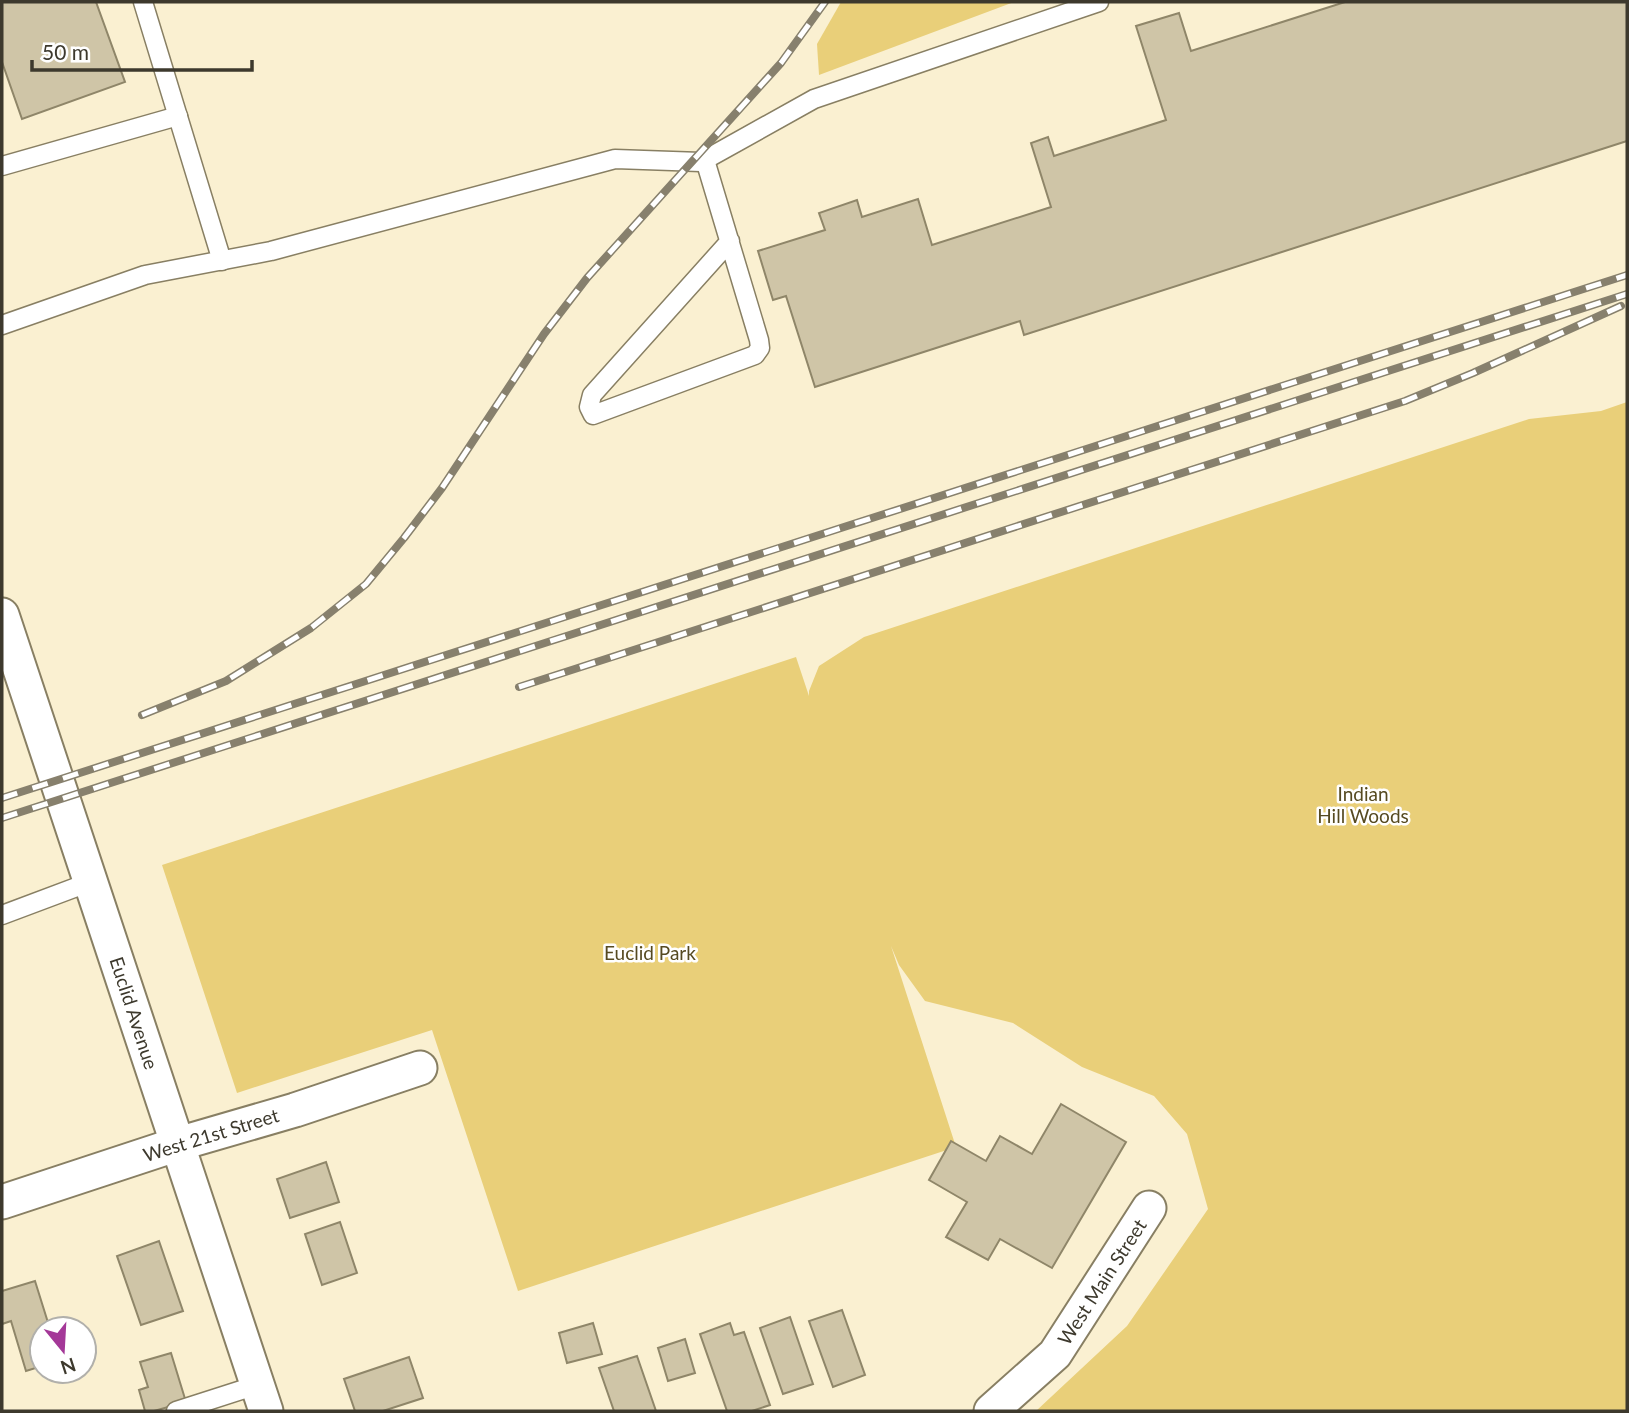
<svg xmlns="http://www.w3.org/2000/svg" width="1629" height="1413" font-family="Lato,sans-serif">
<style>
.green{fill:#e9cf79}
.building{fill:#cfc5a7;stroke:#8f8669;stroke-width:2}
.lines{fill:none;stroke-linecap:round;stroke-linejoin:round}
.lane-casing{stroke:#887f63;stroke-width:21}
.street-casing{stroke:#887f63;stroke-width:37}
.lane{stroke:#fff;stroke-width:18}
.street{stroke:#fff;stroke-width:33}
.rail-casing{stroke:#87806d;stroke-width:8}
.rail{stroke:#fff;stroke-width:5;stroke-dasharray:16;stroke-linecap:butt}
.labels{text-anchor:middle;stroke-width:5;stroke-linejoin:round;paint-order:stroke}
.park-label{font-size:19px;fill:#564a21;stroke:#fff}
.street-label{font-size:19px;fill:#3d392d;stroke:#fff}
</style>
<rect width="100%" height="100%" fill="#faf0d1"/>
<!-- green -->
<g class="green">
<path d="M 841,2 L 1014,2 L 819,75 L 817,44 Z"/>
<path d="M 1627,402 L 1627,1411 L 1036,1411 L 1127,1326 L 1208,1209 L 1187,1134 L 1154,1096 L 1082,1067 L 1013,1023 L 925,1001 L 899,965 L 891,946 L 956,1147 L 518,1291 L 432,1030 L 237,1093 L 162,865 L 796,657 L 809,696 L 809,691 L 819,666 L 864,637 L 1529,419 L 1601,411 Z"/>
</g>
<!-- building -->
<g class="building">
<path d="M 2,2 L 96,2 L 125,82 L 22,119 L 2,62 Z"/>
<path d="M 1345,2 L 1627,2 L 1627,141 L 1024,335 L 1020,321 L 815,387 L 786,296 L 773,300 L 758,251 L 825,230 L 819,213 L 857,200 L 862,217 L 918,199 L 932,245 L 1051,207 L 1031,143 L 1048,137 L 1054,156 L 1166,120 L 1136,26 L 1179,13 L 1191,51 Z"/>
<path d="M 1061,1104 L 1126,1142 L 1052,1268 L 1000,1239 L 988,1260 L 946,1237 L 967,1202 L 929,1180 L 951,1141 L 986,1161 L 1000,1136 L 1032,1154 Z"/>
<path d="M 326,1162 L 339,1202 L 290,1218 L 277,1179 Z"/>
<path d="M 340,1222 L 357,1273 L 322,1285 L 305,1234 Z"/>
<path d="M 159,1241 L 183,1311 L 141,1325 L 117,1256 Z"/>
<path d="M 35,1281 L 50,1329 L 42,1329 L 42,1366 L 26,1371 L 11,1321 L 2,1324 L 2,1291 Z"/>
<path d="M 842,1310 L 865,1375 L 833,1387 L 809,1321 Z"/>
<path d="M 790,1317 L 813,1384 L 783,1394 L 760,1328 Z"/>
<path d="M 593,1323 L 602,1354 L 567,1363 L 559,1333 Z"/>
<path d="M 730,1323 L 734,1335 L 744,1332 L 770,1405 L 752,1411 L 727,1411 L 700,1334 Z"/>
<path d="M 685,1339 L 695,1373 L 668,1381 L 658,1348 Z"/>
<path d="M 171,1353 L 186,1402 L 154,1411 L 145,1411 L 139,1390 L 148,1387 L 140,1362 Z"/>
<path d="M 637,1356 L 656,1411 L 614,1411 L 599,1368 Z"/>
<path d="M 409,1357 L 423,1398 L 383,1411 L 355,1411 L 344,1379 Z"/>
</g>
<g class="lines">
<defs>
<g id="lane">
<path d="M 143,2 L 222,261"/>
<path d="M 705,160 L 759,340 L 760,348 L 755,355 L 593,415 L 589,407 L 592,395 L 730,241"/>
<path d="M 2,166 L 178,116"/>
<path d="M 2,325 L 145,275 L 271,251 L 615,159 L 701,162 L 814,99 L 1099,2"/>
<path d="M 2,915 L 90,882"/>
<path d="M 176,1411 L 257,1385"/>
</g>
<g id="street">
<path d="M 2,615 L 266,1411"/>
<path d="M 2,1202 L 178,1144 L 295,1110 L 420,1068"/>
<path d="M 991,1411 L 1055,1354 L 1149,1208"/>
</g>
</defs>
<!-- lane casing -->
<use href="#lane" class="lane-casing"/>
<!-- street casing -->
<use href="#street" class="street-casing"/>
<!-- lane -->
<use href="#lane" class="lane"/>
<!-- street -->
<use href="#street" class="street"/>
<defs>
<g id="rail">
<path d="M 519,687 L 1405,401 L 1473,373 L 1621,306"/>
<path d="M 142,715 L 226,681 L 311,628 L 366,584 L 404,538 L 442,488 L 544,334 L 587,278 L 781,63 L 825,2"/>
<path d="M 2,798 L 1627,275"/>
<path d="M 2,818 L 1627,294"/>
</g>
</defs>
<!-- rail casing -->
<use href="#rail" class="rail-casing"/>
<!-- rail -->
<use href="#rail" class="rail"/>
</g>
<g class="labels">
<!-- park labels -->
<g class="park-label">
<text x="1363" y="801">Indian<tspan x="1363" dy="22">Hill Woods</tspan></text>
<text x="650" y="960">Euclid Park</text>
</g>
<!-- street labels -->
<g class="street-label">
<text transform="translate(134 1013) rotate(72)" y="7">Euclid Avenue</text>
<text transform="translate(211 1135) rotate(-17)" y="7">West 21st Street</text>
<text transform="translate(1102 1282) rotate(-57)" y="7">West Main Street</text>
</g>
</g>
<!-- border -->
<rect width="1629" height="1413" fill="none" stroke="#3d392d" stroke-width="7"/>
<!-- north arrow -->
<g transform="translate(63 1350) rotate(162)"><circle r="33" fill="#ffffff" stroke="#b1b0ab" stroke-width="2"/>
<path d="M0-5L12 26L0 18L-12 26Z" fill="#a43898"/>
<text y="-10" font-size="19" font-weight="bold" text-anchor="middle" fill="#3d392d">N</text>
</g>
<!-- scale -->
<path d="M32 60v10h220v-10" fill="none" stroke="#3d392d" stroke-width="3.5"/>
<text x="42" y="60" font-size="21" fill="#3d392d" stroke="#ffffff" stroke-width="5" paint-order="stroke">50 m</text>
</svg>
